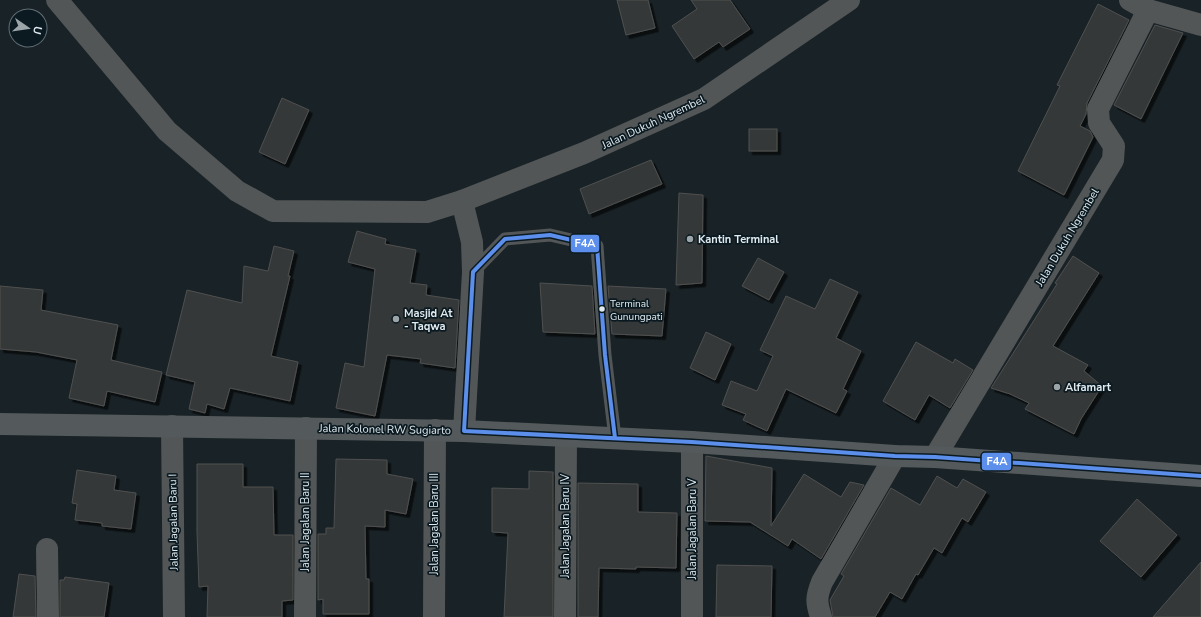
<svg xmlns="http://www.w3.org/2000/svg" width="1201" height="617" font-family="'Nunito Sans',sans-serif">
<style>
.building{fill:#363839;stroke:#4f504f;filter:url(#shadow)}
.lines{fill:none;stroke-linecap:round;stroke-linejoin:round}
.service{stroke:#535657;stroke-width:13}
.minor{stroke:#535657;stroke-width:22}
.tertiary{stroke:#535657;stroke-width:22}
.secondary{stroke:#54595b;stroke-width:22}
.bus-1-casing{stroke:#0b1a21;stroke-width:7}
.bus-1{stroke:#5c8fec;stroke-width:4}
.poi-dot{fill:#9ba5a9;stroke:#0b1a21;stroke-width:1.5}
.bus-dot{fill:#e1ebf0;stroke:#0b1a21;stroke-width:1.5}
.labels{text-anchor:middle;stroke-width:3.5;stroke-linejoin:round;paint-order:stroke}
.bus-label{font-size:10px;fill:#e1ebf0;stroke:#0b1a21;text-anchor:start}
.street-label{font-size:11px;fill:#e1ebf0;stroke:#0b1a21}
.poi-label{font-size:11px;font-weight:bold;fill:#e1ebf0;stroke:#0b1a21;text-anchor:start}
.line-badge{stroke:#0b1a21;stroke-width:1.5}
.badge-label{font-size:11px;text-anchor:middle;font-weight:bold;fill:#fff}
</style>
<defs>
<filter id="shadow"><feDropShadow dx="3.5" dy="3.5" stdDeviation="0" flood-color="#0009"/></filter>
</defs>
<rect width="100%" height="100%" fill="#192226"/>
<!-- building -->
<g class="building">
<path d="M 617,0 L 648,0 L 655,28 L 626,35 Z"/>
<path d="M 691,0 L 730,0 L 750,29 L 723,47 L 719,42 L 694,59 L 672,26 L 697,9 Z"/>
<path d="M 1098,4 L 1129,20 L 1087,103 L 1086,114 L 1080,126 L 1090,131 L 1093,137 L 1064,195 L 1018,171 L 1060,86 L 1057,85 Z"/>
<path d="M 1155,25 L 1183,33 L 1141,119 L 1114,105 Z"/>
<path d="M 282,98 L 309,110 L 285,164 L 259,152 Z"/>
<rect x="749" y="129" width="28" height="22"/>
<path d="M 651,160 L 662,184 L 589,214 L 580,189 Z"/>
<path d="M 679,193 L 703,195 L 702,283 L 676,285 Z"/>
<path d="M 357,231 L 386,239 L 385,244 L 416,250 L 410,283 L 427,285 L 426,295 L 459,300 L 455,368 L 420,363 L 421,359 L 387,355 L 375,416 L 336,408 L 345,363 L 364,367 L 375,269 L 348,262 Z"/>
<path d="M 274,246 L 294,251 L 288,276 L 290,276 L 271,356 L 298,362 L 290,401 L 230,388 L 224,409 L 207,404 L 205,413 L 189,409 L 195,382 L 166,375 L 187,290 L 242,303 L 244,266 L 268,271 Z"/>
<path d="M 1073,256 L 1099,273 L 1053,346 L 1088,365 L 1084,371 L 1102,386 L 1081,419 L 1074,434 L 1025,409 L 1029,403 L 1010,394 L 991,388 L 1057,284 L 1055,283 Z"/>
<path d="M 758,258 L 784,272 L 769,300 L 742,286 Z"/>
<path d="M 830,279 L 858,292 L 836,338 L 861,351 L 843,389 L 847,391 L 836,413 L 786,389 L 767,431 L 743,420 L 746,414 L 722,405 L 731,381 L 757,391 L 773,356 L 760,350 L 786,296 L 815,309 Z"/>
<path d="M 540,283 L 592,286 L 595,334 L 543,332 Z"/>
<path d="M 0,286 L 43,290 L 41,310 L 118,325 L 111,360 L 162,372 L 155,402 L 107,391 L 104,406 L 69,398 L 77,360 L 36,352 L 0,349 Z"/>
<path d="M 608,286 L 666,289 L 662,336 L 612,334 Z"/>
<path d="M 706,332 L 731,344 L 715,380 L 690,368 Z"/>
<path d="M 916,342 L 953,363 L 955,359 L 973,370 L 950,408 L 929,395 L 915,420 L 883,401 Z"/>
<path d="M 706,456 L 772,468 L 771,526 L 804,474 L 841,497 L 850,482 L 864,485 L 821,559 L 792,539 L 788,546 L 750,522 L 705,521 Z"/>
<path d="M 336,459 L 387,460 L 387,474 L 413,479 L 406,514 L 385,510 L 385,527 L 365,526 L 366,579 L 369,579 L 369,614 L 323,614 L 323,599 L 318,600 L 318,534 L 326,534 L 326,528 L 334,528 Z"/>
<path d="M 197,464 L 243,464 L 243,487 L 273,487 L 274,535 L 293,535 L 293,600 L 282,601 L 282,617 L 207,617 L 208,586 L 199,587 L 197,532 Z"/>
<path d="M 77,470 L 116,476 L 114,490 L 136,493 L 131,529 L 102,526 L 102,523 L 75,520 L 77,504 L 72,503 Z"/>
<path d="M 529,471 L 553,472 L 553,617 L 504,617 L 508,533 L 492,532 L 492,488 L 529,489 Z"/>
<path d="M 937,476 L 957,488 L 963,479 L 986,492 L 968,522 L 962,518 L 942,553 L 934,548 L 918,575 L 916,574 L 902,599 L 890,592 L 875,617 L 833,617 L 830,600 L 844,576 L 841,574 L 891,488 L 920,505 Z"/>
<path d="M 578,483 L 638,484 L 638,512 L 677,513 L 676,568 L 636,567 L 636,569 L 599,568 L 598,617 L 578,617 Z"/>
<path d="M 1137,499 L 1177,535 L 1141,577 L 1100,541 Z"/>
<path d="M 1201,562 L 1201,617 L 1153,617 Z"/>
<path d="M 717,565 L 772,566 L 771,617 L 716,617 Z"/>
<path d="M 19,574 L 35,576 L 36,617 L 13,617 Z"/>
<path d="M 65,577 L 109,583 L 104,617 L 60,617 L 60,580 L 64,580 Z"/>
</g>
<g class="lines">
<!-- service -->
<path class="service" d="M 473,272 L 505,239 L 550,235 L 597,246 L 605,355 L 615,438"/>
<!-- minor -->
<g class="minor">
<path d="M 1130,0 L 1148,10 L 1201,25"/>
<path d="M 462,201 L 584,153 L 704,99 L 849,0"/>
<path d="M 172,426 L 174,617"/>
<path d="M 935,457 L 1113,160 L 1114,146 L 1099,123 L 1098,109 L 1148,10"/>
<path d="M 47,549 L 48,617"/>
<path d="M 305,617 L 306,428"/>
<path d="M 434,617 L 435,430"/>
<path d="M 565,617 L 566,436"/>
<path d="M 692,617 L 692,442"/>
<path d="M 821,617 C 816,602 816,597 822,582 L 895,456"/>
</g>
<!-- tertiary -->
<path class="tertiary" d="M 57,0 L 167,131 L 237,191 L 273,211 L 427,212 L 462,201 L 472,242 L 473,272 L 464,431"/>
<!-- secondary -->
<path class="secondary" d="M 0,424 L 464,431 L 692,442 L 895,456 L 935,457 L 1201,476"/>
<defs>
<path id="bus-1" d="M 615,438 L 605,355 L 597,246 L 550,235 L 505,239 L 473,272 L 464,431 L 692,442 L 895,456 L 935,457 L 1201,476"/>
</defs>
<!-- bus-1 casing -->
<use href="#bus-1" class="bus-1-casing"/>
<!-- bus-1 -->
<use href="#bus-1" class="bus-1"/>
</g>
<!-- markers -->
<g class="poi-dot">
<circle cx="690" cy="239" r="4"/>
<circle cx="396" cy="319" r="4"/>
<circle cx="1057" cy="387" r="4"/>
</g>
<circle class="bus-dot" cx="602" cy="309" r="3.5"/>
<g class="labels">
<!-- bus labels -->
<g class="bus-label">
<text x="610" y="307">Terminal<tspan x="610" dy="13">Gunungpati</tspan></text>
</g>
<!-- street labels -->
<g class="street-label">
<text transform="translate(653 122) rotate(-25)" y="4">Jalan Dukuh Ngrembel</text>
<text transform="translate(1067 237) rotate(-59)" y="4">Jalan Dukuh Ngrembel</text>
<text transform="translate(385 429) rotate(1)" y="4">Jalan Kolonel RW Sugiarto</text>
<text transform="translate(173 522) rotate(-91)" y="4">Jalan Jagalan Baru I</text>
<text transform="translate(305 522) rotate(-90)" y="4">Jalan Jagalan Baru II</text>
<text transform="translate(434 524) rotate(-90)" y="4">Jalan Jagalan Baru III</text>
<text transform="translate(565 526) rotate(-90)" y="4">Jalan Jagalan Baru IV</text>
<text transform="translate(692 529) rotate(-90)" y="4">Jalan Jagalan Baru V</text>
</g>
<!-- poi labels -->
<g class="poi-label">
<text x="698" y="243">Kantin Terminal</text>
<text x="404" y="317">Masjid At<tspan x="404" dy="13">- Taqwa</tspan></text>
<text x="1065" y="391">Alfamart</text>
</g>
</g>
<g class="line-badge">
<rect x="570" y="234" width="30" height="19" rx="4" fill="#5c8fec"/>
<rect x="981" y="452" width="31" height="19" rx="4" fill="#5c8fec"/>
</g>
<g class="badge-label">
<text x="585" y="247">F4A</text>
<text x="997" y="465">F4A</text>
</g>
<!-- north arrow -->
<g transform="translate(28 28) rotate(103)"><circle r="19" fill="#0b1a21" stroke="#616e74"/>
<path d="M0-3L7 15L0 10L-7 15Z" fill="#9ba5a9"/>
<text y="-6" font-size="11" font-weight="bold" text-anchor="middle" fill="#e1ebf0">U</text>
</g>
</svg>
